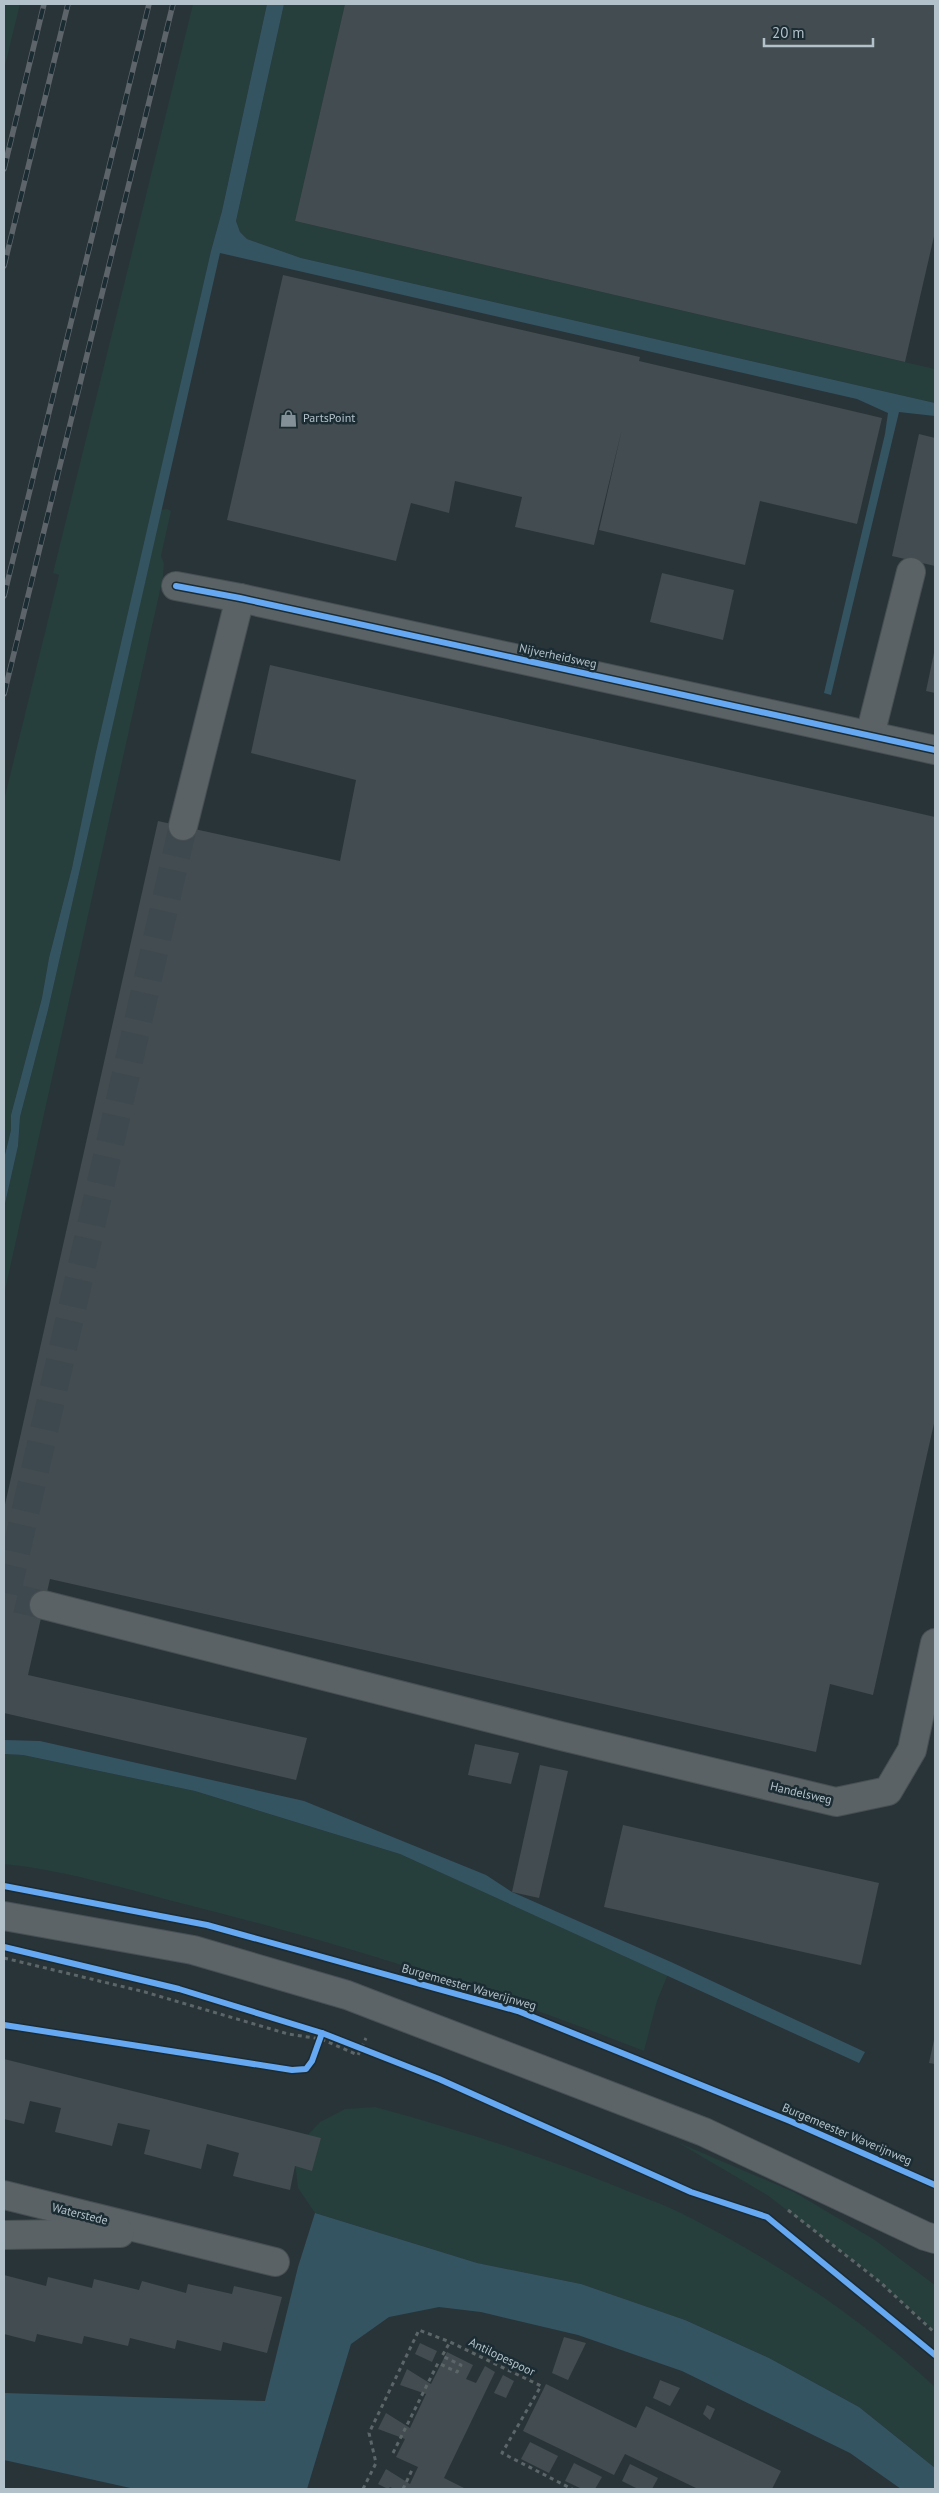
<svg xmlns="http://www.w3.org/2000/svg" width="939" height="2493" font-family="'PT Sans',sans-serif">
<style>
.green{fill:#263e3c}
.water{fill:#355462}
.building{fill:#434c50}
.lines{fill:none;stroke-linecap:round;stroke-linejoin:round}
.minor-tunnel{stroke:#3e494f;stroke-width:28;stroke-dasharray:28 14;stroke-linecap:butt}
.minor-casing{stroke:#474f53;stroke-width:30}
.major-casing{stroke:#475055;stroke-width:30}
.path{stroke:#5c6669;stroke-width:3;stroke-dasharray:4 4;stroke-linecap:butt}
.minor{stroke:#5a6266;stroke-width:28}
.major{stroke:#5c6468;stroke-width:28}
.rail-casing{stroke:#5d656a;stroke-width:5.5}
.rail{stroke:#1c2c33;stroke-width:4;stroke-dasharray:11;stroke-linecap:butt}
.cycleway-casing{stroke:#1c2c33;stroke-width:9}
.cycleway{stroke:#66a8f1;stroke-width:6}
.labels{text-anchor:middle;stroke-width:5;stroke-linejoin:round;paint-order:stroke}
.poi-label{font-size:12px;fill:#b3c1ca;stroke:#1c2c33;text-anchor:start}
.street-label{font-size:12px;fill:#b3c1ca;stroke:#1c2c33}
</style>
<rect width="100%" height="100%" fill="#293439"/>
<!-- green -->
<g class="green">
<path d="M 4,4 L 20,4 L 4,70 Z"/>
<path d="M 193,4 L 267,4 L 222,211 L 211,251 L 72,868 L 49,958 L 42,998 L 11,1115 L 11,1130 L 4,1159 L 4,800 L 59,575 L 53,573 Z"/>
<path d="M 284,4 L 345,4 L 295,221 L 935,369 L 935,403 L 301,258 L 247,239 L 240,232 L 236,221 Z"/>
<path d="M 167,509 L 171,511 L 161,556 L 164,563 L 163,577 L 4,1295 L 4,1208 L 18,1146 L 20,1117 L 48,1010 L 161,510 Z"/>
<path d="M 4,1754 L 23,1755 L 195,1791 L 400,1854 L 668,1974 L 657,2001 L 644,2051 C 494,1992 341,1943 184,1904 C 125,1889 65,1870 4,1864 Z"/>
<path d="M 375,2107 C 457,2129 539,2155 618,2187 C 639,2196 661,2203 681,2213 C 773,2259 860,2317 935,2387 L 935,2468 L 859,2407 L 769,2358 L 685,2320 L 581,2284 L 477,2263 L 315,2213 L 298,2188 L 295,2162 L 302,2141 L 320,2122 L 345,2109 Z"/>
<path d="M 677,2142 L 794,2192 L 875,2240 L 935,2285 L 935,2331 L 866,2270 L 767,2195 Z"/>
</g>
<!-- water -->
<g class="water">
<path d="M 267,4 L 284,4 L 236,221 L 240,232 L 247,239 L 301,258 L 935,403 L 935,416 L 899,412 L 831,695 L 824,693 L 885,434 L 888,413 L 857,399 L 220,253 L 48,1010 L 20,1117 L 18,1146 L 4,1208 L 4,1159 L 11,1130 L 11,1115 L 42,998 L 49,958 L 72,868 L 96,752 L 211,251 L 222,211 Z"/>
<path d="M 4,1740 L 40,1741 L 304,1801 L 486,1875 L 512,1892 L 671,1962 L 865,2052 L 859,2063 L 400,1854 L 195,1791 L 23,1755 L 4,1754 Z"/>
<path d="M 315,2213 L 477,2263 L 581,2284 L 685,2320 L 769,2358 L 859,2407 L 935,2468 L 935,2489 L 901,2489 L 850,2453 L 682,2371 L 578,2335 L 481,2312 L 439,2307 L 389,2317 L 351,2344 L 307,2489 L 135,2489 L 4,2460 L 4,2393 L 265,2401 L 298,2267 Z"/>
</g>
<!-- building -->
<g class="building">
<path d="M 345,4 L 935,4 L 935,232 L 905,362 L 295,221 Z"/>
<path d="M 283,275 L 640,357 L 639,361 L 882,418 L 857,524 L 760,501 L 745,565 L 599,530 L 622,429 L 594,545 L 515,527 L 522,497 L 455,481 L 449,513 L 411,503 L 396,561 L 227,520 Z"/>
<path d="M 919,434 L 935,438 L 935,566 L 892,556 Z"/>
<path d="M 662,573 L 734,590 L 723,640 L 650,622 Z"/>
<path d="M 934,653 L 935,654 L 935,693 L 926,691 Z"/>
<path d="M 270,665 L 935,817 L 935,1419 L 873,1695 L 830,1684 L 816,1752 L 50,1579 L 28,1675 L 307,1738 L 296,1780 L 4,1713 L 4,1509 L 158,821 L 340,861 L 356,780 L 251,753 Z"/>
<path d="M 475,1744 L 519,1753 L 511,1784 L 468,1775 Z"/>
<path d="M 540,1765 L 568,1771 L 539,1898 L 512,1892 Z"/>
<path d="M 623,1825 L 879,1883 L 861,1965 L 604,1907 Z"/>
<path d="M 934,2040 L 935,2040 L 935,2064 L 929,2063 Z"/>
<path d="M 4,2059 L 321,2138 L 312,2171 L 295,2166 L 290,2190 L 233,2176 L 239,2153 L 207,2144 L 201,2169 L 144,2154 L 150,2130 L 118,2123 L 112,2146 L 84,2139 L 55,2132 L 61,2108 L 30,2101 L 24,2124 L 4,2119 Z"/>
<path d="M 4,2275 L 46,2286 L 48,2277 L 92,2288 L 94,2279 L 139,2290 L 142,2281 L 186,2293 L 188,2284 L 232,2294 L 234,2286 L 282,2297 L 267,2353 L 223,2342 L 221,2351 L 177,2340 L 175,2349 L 130,2338 L 128,2346 L 84,2336 L 82,2344 L 37,2334 L 35,2342 L 4,2334 Z"/>
<path d="M 564,2337 L 586,2343 L 568,2380 L 552,2373 Z"/>
<path d="M 420,2343 L 437,2351 L 432,2362 L 415,2354 Z"/>
<path d="M 447,2352 L 473,2365 L 466,2379 L 476,2383 L 485,2366 L 495,2372 L 444,2478 L 466,2489 L 394,2489 L 390,2487 L 388,2489 L 378,2484 L 386,2469 L 410,2484 L 418,2467 L 396,2457 L 405,2439 L 378,2429 L 386,2413 L 410,2428 L 426,2394 L 400,2385 L 407,2369 L 431,2384 Z"/>
<path d="M 503,2375 L 514,2381 L 506,2398 L 494,2393 Z"/>
<path d="M 660,2380 L 680,2388 L 670,2406 L 653,2398 Z"/>
<path d="M 546,2384 L 636,2428 L 646,2406 L 781,2471 L 772,2489 L 698,2489 L 625,2454 L 614,2475 L 523,2431 Z"/>
<path d="M 707,2405 L 715,2409 L 710,2420 L 703,2414 Z"/>
<path d="M 530,2442 L 558,2456 L 549,2473 L 521,2459 Z"/>
<path d="M 574,2463 L 602,2477 L 595,2489 L 582,2489 L 565,2481 Z"/>
<path d="M 630,2464 L 658,2478 L 652,2489 L 638,2489 L 622,2481 Z"/>
</g>
<g class="lines">
<!-- minor-tunnel -->
<path class="minor-tunnel" d="M 44,1605 L 6,1596 L 183,826"/>
<defs>
<g id="minor">
<path d="M 176,586 L 240,598 L 935,750"/>
<path d="M 870,735 L 911,572"/>
<path d="M 183,826 L 240,598"/>
<path d="M 44,1605 L 561,1736 L 836,1802 L 888,1791 L 912,1750 L 935,1643"/>
<path d="M 4,2195 L 275,2262"/>
<path d="M 4,2235 L 120,2233"/>
</g>
<path id="major" d="M 4,1916 L 193,1950 L 347,1995 L 704,2132 L 925,2236 L 935,2239"/>
</defs>
<!-- minor casing -->
<use href="#minor" class="minor-casing"/>
<!-- major casing -->
<use href="#major" class="major-casing"/>
<!-- path -->
<g class="path">
<path d="M 4,1958 L 145,1992 L 288,2034 L 321,2039 L 358,2055 L 366,2038"/>
<path d="M 788,2210 L 880,2282 L 935,2333"/>
<path d="M 393,2453 L 438,2363 L 457,2372 L 461,2365 L 442,2356 L 450,2342"/>
<path d="M 363,2489 L 376,2463 L 369,2433 L 419,2330 L 450,2342 L 541,2386 L 502,2453 L 572,2489"/>
<path d="M 403,2489 L 412,2470"/>
</g>
<!-- minor -->
<use href="#minor" class="minor"/>
<!-- major -->
<use href="#major" class="major"/>
<defs>
<g id="rail">
<path d="M 4,169 L 44,4"/>
<path d="M 4,266 L 68,4"/>
<path d="M 4,596 L 149,4"/>
<path d="M 4,694 L 173,4"/>
</g>
</defs>
<!-- rail casing -->
<use href="#rail" class="rail-casing"/>
<!-- rail -->
<use href="#rail" class="rail"/>
<defs>
<g id="cycleway">
<path d="M 176,586 L 240,598 L 935,750"/>
<path d="M 4,1886 L 207,1925 L 518,2011 L 790,2121 L 935,2185"/>
<path d="M 4,1947 L 179,1989 L 322,2033 L 439,2079 L 691,2192 L 767,2217 L 935,2355"/>
<path d="M 4,2025 L 292,2070 L 306,2069 L 312,2061 L 322,2033"/>
</g>
</defs>
<!-- cycleway casing -->
<use href="#cycleway" class="cycleway-casing"/>
<!-- cycleway -->
<use href="#cycleway" class="cycleway"/>
</g>
<!-- icons -->
<defs>
<symbol id="shop-bare" viewBox="-9 -9 18 18"><path d="M-5-2.5h2.3a2.7 3.5 0 0 1 5.4 0H5L5.5 6h-11ZM-1.5-2.5h3a1.5 2.3 0 0 0-3 0Z" fill="#839097" stroke="#1c2c33" stroke-width="2.5" paint-order="stroke"/></symbol>
</defs>
<g fill-rule="evenodd">
<use href="#shop-bare" x="276" y="406" width="25" height="25"/>
</g>
<g class="labels">
<!-- poi labels -->
<g class="poi-label">
<text x="303" y="422">PartsPoint</text>
</g>
<!-- street labels -->
<g class="street-label">
<text transform="translate(558 656) rotate(12)" y="4">Nijverheidsweg</text>
<text transform="translate(801 1793) rotate(13)" y="4">Handelsweg</text>
<text transform="translate(469 1987) rotate(16)" y="4">Burgemeester Waverijnweg</text>
<text transform="translate(847 2134) rotate(23)" y="4">Burgemeester Waverijnweg</text>
<text transform="translate(80 2214) rotate(14)" y="4">Waterstede</text>
<text transform="translate(502 2357) rotate(26)" y="4">Antilopespoor</text>
</g>
</g>
<!-- border -->
<rect width="939" height="2493" fill="none" stroke="#b3c1ca" stroke-width="10"/>
<!-- scale -->
<path d="M764 38v8h109v-8" fill="none" stroke="#b3c1ca" stroke-width="2.5"/>
<text x="772" y="38" font-size="15" fill="#b3c1ca" stroke="#1c2c33" stroke-width="4" paint-order="stroke">20 m</text>
</svg>
